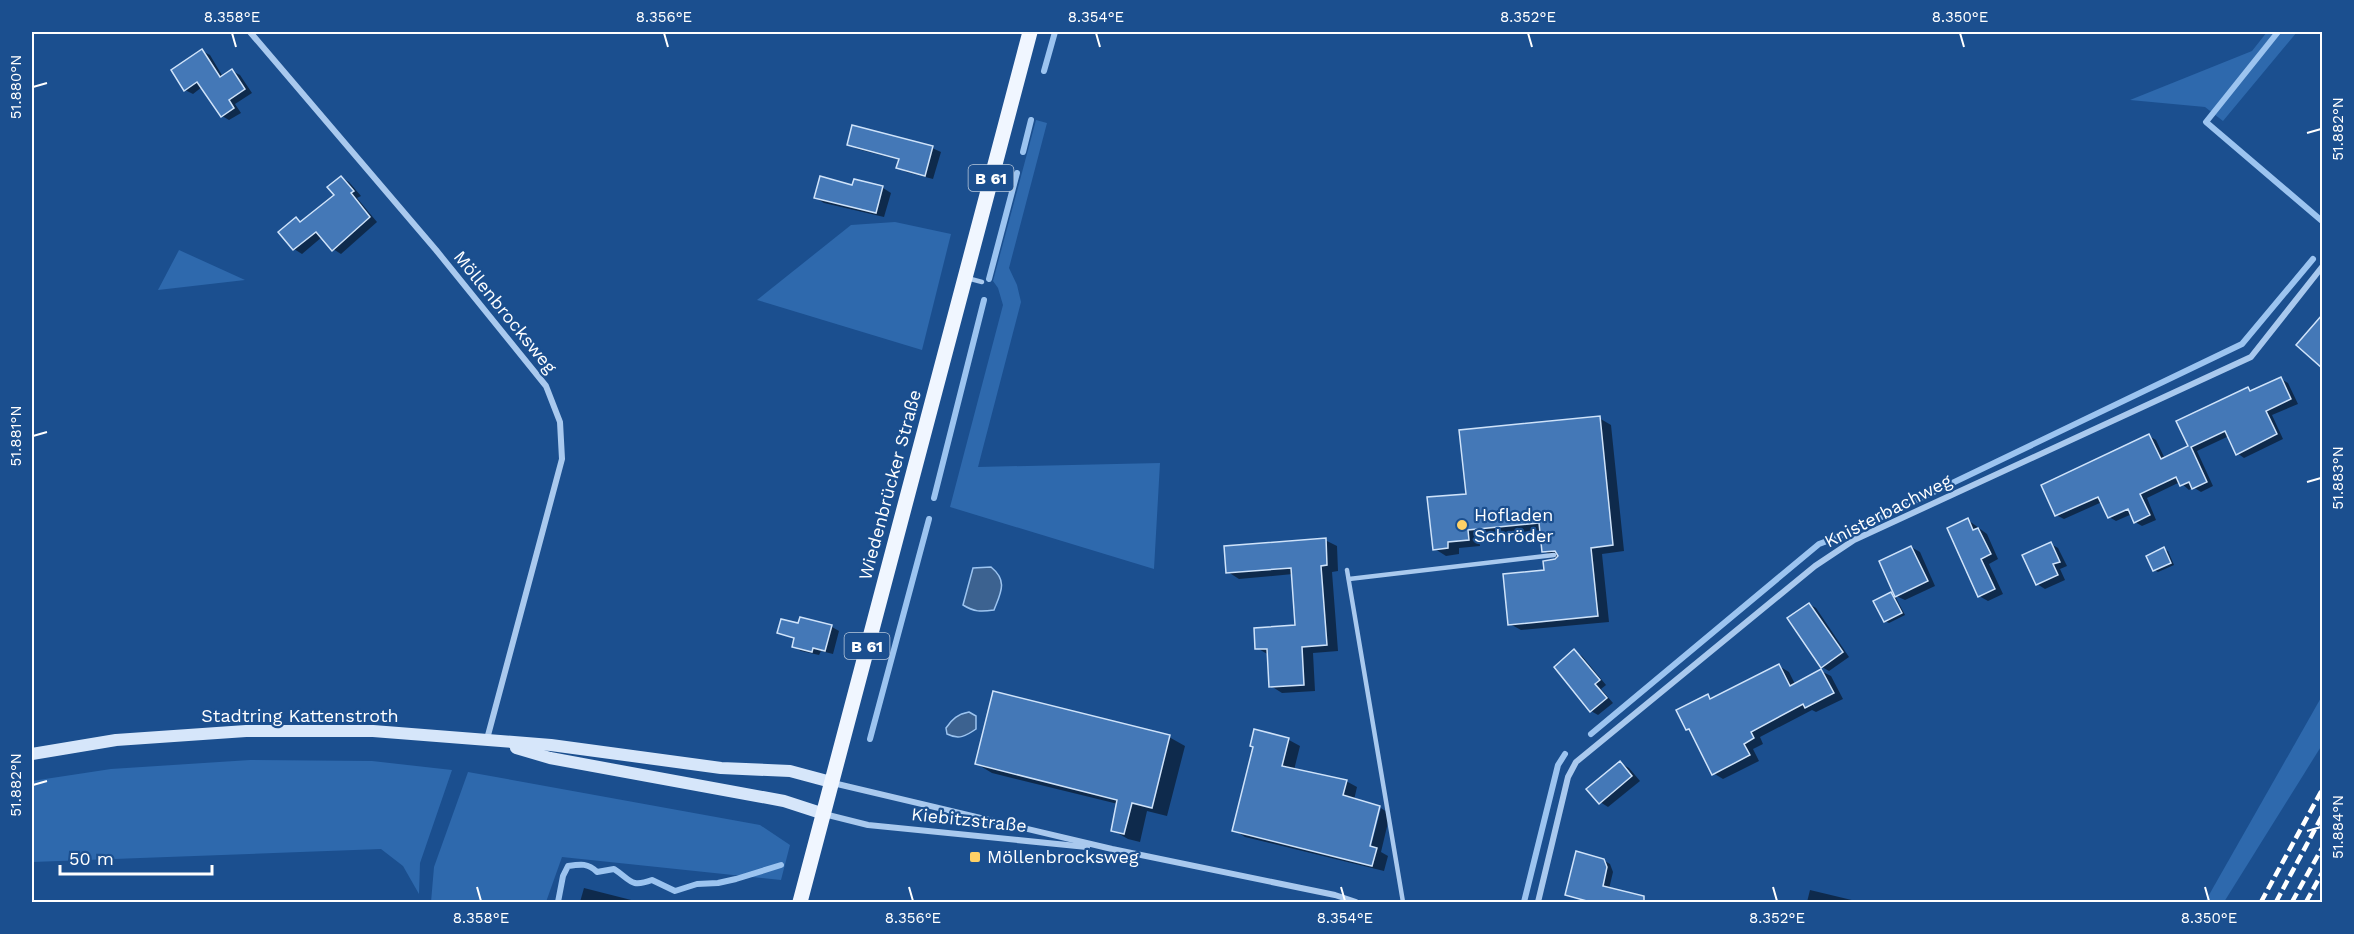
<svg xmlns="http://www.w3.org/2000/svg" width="2354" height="934" font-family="'Work Sans',sans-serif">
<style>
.green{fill:#2e69ad}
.water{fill:#3c6290;stroke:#9cc4f0;stroke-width:1.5}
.shadow{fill:#0007}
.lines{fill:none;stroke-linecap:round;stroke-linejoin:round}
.stream{stroke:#9cc4f0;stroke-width:6}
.building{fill:#4478b7;stroke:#cfe3fa;stroke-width:1.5}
.lane{stroke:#a9c9ee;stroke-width:4.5}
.street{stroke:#a9c9ee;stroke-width:6}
.secondary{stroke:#d6e6fa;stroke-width:12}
.primary{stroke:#f0f6ff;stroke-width:15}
.rail{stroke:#fff;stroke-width:4.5;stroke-dasharray:10 4.5;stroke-linecap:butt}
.ticks{fill:none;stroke:#fff;stroke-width:2}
.poi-dot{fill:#ffd166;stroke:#1b4f8f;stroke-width:2}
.labels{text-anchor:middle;stroke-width:4.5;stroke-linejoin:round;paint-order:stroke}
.shield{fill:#1b4f8f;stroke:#bbcadd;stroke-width:1.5}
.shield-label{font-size:16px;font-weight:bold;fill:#fff}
.street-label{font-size:18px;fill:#fff;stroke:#1b4f8f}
.poi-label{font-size:18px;fill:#fff;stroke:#1b4f8f;text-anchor:start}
.neatline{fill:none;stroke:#fff;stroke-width:2}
.ticks-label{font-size:15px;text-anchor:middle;fill:#fff}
</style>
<rect width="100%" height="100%" fill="#1b4f8f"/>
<!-- green -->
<g class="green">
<path d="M 2267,32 L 2297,32 L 2223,121 L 2205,107 L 2130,100 L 2252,51 Z"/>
<path d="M 1036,120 L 1047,123 L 1009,268 L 1017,285 L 1021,302 L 978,467 L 1160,463 L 1154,569 L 950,507 L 1003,305 L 998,288 L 993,281 Z"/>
<path d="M 895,222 L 951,234 L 922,350 L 757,300 L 851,225 Z"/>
<path d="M 179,250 L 245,280 L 158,290 Z"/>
<path d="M 2322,696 L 2322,745 L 2224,902 L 2205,902 Z"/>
<path d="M 250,760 L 372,761 L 452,770 L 420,863 L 419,894 L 403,866 L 381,849 L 32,862 L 32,781 L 111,769 Z"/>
<path d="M 468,772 L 760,825 L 790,845 L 781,880 L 562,857 L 546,902 L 431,902 L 434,867 Z"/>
</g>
<!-- water -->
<g class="water">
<path d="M 991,567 C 1008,581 1001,592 994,610 C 981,612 974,612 963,605 L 973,568 Z"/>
<path d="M 969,712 L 976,716 L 976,729 C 966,736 959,740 947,734 L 946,728 C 952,719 958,714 969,712 Z"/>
</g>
<!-- shadow -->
<g class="shadow">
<path d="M 202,51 L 210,55 L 223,77 L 232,71 L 240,75 L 252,93 L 235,104 L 241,113 L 229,120 L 222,116 L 202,87 L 193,94 L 185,90 Z"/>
<path d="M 849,144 L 932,148 L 941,152 L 933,179 L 906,172 L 898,167 L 900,160 L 857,149 Z"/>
<path d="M 341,177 L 349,182 L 361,196 L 357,198 L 377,222 L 341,254 L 333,249 L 322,237 L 302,254 L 294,249 L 280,232 L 296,219 L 302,223 L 336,195 Z"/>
<path d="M 854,187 L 883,188 L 891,193 L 884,217 L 824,203 L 816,198 Z"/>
<path d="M 2316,325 L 2322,329 L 2322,366 L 2321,365 Z"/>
<path d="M 2281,379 L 2288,383 L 2298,404 L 2272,415 L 2283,439 L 2244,458 L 2237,453 L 2229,436 L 2197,451 L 2213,486 L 2201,492 L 2193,487 L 2189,490 L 2180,482 L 2147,498 L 2156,520 L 2142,526 L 2135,522 L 2132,514 L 2116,521 L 2109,517 L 2102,502 L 2064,519 L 2056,515 L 2149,436 L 2156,440 L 2165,459 L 2190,446 L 2248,388 L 2253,391 Z"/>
<path d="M 1599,418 L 1611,425 L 1624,551 L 1602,554 L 1609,622 L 1521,630 L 1510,624 L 1546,571 L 1559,560 L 1544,551 L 1541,530 L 1479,536 L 1480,546 L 1459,548 L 1459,554 L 1446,556 L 1435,549 L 1468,495 Z"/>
<path d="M 1968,520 L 1987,534 L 1998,559 L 1989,564 L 2003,594 L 1988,601 L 1979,596 Z"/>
<path d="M 1325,540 L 1337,546 L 1338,571 L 1332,572 L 1338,651 L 1313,653 L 1315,691 L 1282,693 L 1271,686 L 1269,655 L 1257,648 L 1297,627 L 1293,574 L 1239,579 L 1228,572 Z"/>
<path d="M 2051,544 L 2058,548 L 2067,566 L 2060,569 L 2065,580 L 2045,589 L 2037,584 Z"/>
<path d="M 1911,547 L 1920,552 L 1935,586 L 1905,600 L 1896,596 Z"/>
<path d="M 2164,549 L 2168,551 L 2174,565 L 2158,572 L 2154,570 Z"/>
<path d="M 1891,594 L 1895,596 L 1905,615 L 1889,623 L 1885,621 Z"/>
<path d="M 1809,604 L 1816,608 L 1849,657 L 1829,671 L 1822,667 Z"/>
<path d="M 799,625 L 832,627 L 839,631 L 833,654 L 821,651 L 819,655 L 801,651 L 794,647 L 795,639 L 779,632 Z"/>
<path d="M 1574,651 L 1582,656 L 1606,685 L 1601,689 L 1613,703 L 1598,715 L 1591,711 Z"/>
<path d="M 1779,666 L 1789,672 L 1795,684 L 1821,671 L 1831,676 L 1843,699 L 1816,712 L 1812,710 L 1760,737 L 1763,744 L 1753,749 L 1759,761 L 1723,779 L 1713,773 L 1692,732 L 1687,729 L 1708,696 L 1714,699 Z"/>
<path d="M 1255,731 L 1289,740 L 1300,746 L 1294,770 L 1346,781 L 1357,787 L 1354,800 L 1380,808 L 1378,808 L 1366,853 L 1369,854 L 1381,808 L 1390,814 L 1381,852 L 1388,856 L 1384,871 L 1245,837 L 1234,830 L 1255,747 Z"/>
<path d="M 1169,737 L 1185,746 L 1167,816 L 1147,811 L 1140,842 L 1128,839 L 1112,830 L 1118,804 L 992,773 L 977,764 Z"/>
<path d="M 1620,763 L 1629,768 L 1640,781 L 1608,807 L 1600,802 Z"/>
<path d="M 1603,860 L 1610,864 L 1613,872 L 1609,889 L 1627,902 L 1591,902 L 1567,895 Z"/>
<path d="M 584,888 L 639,902 L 580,902 Z"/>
<path d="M 1810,890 L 1860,902 L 1807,902 Z"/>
</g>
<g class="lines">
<!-- stream -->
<g class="stream">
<path d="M 2278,32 L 2206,122 L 2322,221"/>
<path d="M 1044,71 L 1055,32"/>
<path d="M 1023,152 L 1031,120"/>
<path d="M 989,279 L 1017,173"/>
<path d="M 934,498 L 984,300"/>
<path d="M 1591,734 L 1819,544 L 1846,534 L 2242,344 L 2313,259"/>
<path d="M 870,739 L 929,519"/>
<path d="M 558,902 L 563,876 L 568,866 C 581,864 588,863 597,872 L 614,869 C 631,880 630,888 652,880 L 675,891 L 697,884 L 718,883 L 736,879 L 781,865"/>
<path d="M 1524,902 L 1558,765 L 1565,754"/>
</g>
</g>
<!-- building -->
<g class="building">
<path d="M 202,49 L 220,77 L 232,69 L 245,89 L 229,100 L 234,108 L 221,117 L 197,82 L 184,91 L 171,70 Z"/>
<path d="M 852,125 L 933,146 L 925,176 L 896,168 L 899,159 L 847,145 Z"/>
<path d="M 341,176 L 354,191 L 351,193 L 370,217 L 332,251 L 316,232 L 293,250 L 278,232 L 296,217 L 300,222 L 334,195 L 327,187 Z"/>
<path d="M 820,176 L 852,185 L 854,179 L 883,186 L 876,213 L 814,198 Z"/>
<path d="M 2322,315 L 2322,368 L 2296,345 Z"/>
<path d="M 2281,377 L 2291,399 L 2266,411 L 2277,434 L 2236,455 L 2225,431 L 2191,447 L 2207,482 L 2192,489 L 2189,482 L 2180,486 L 2176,477 L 2140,494 L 2150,515 L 2134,523 L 2128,509 L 2108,518 L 2098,497 L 2055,516 L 2041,485 L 2149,434 L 2161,459 L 2188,446 L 2176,421 L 2248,387 L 2250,391 Z"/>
<path d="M 1600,416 L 1613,545 L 1591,548 L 1598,616 L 1508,625 L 1503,574 L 1544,570 L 1543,561 L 1555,559 L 1558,556 L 1555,551 L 1542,552 L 1539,523 L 1468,530 L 1469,540 L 1448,542 L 1448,548 L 1433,550 L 1427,497 L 1466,494 L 1459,430 Z"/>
<path d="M 1968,518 L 1973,530 L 1978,528 L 1991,554 L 1981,559 L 1995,589 L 1978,597 L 1947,528 Z"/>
<path d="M 1326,538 L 1327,565 L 1321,566 L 1327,645 L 1302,647 L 1304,685 L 1269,687 L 1267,649 L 1255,649 L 1254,628 L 1295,625 L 1291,568 L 1226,573 L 1224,546 Z"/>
<path d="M 2051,542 L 2060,562 L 2053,564 L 2058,575 L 2036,585 L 2022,555 Z"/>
<path d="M 1911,546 L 1928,581 L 1895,597 L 1879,561 Z"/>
<path d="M 2164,547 L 2171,563 L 2153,571 L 2146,556 Z"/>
<path d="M 1891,592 L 1902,613 L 1884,622 L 1873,601 Z"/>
<path d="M 1809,603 L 1843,652 L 1821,668 L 1787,618 Z"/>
<path d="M 800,617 L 832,625 L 825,651 L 813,648 L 812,652 L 792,647 L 794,638 L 777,633 L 781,619 L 798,623 Z"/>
<path d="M 1574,649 L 1600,680 L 1595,684 L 1607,698 L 1590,712 L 1554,667 Z"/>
<path d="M 1779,664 L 1790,686 L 1821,669 L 1834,693 L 1805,708 L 1803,704 L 1751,732 L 1754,738 L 1744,744 L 1750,755 L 1712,775 L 1689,729 L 1686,730 L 1676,710 L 1708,694 L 1710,699 Z"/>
<path d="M 993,691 L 1170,735 L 1152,808 L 1132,803 L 1124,834 L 1111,831 L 1117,800 L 975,764 Z"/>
<path d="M 1254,729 L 1289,738 L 1282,766 L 1347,780 L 1343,795 L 1380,806 L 1370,846 L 1377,848 L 1372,866 L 1232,831 L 1253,747 L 1250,746 Z"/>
<path d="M 1620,761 L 1632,776 L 1599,804 L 1586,789 Z"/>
<path d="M 1576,851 L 1604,859 L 1607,867 L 1603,886 L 1644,896 L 1644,903 L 1594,903 L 1565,895 Z"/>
</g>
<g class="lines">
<!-- lane -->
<g class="lane">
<path d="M 967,278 L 982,282"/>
<path d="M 1347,570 L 1403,902"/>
<path d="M 1349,579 L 1554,555"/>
</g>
<!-- street -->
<g class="street">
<path d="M 250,32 L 436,250 L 546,386 L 560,422 L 562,459 L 487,739"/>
<path d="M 833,783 L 1112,849 L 1335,895 L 1356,902"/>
<path d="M 824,814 L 868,825 L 1087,847"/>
<path d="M 1538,902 L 1568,777 L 1576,762 L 1815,566 L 1854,540 L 2251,357 L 2322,267"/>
</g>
<!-- secondary -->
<g class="secondary">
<path d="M 516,748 L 550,758 L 784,801 L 824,814"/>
<path d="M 32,754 L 116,740 L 246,731 L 373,731 L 551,745 L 721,768 L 790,771 L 831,782"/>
</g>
<!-- primary -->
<path class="primary" d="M 800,902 L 1030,32"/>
<!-- rail -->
<g class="rail">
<path d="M 2261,902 L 2322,790"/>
<path d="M 2276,902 L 2322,816"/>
<path d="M 2292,902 L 2322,848"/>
<path d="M 2306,902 L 2322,873"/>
</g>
</g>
<!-- ticks -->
<path class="ticks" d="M 232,33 L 236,47M 664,33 L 668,47M 1096,33 L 1100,47M 1528,33 L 1532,47M 1960,33 L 1964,47M 33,87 L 47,83M 2307,133 L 2321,129M 33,436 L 47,432M 2307,482 L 2321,478M 33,785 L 47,781M 2307,831 L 2321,827M 477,887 L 481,901M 909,887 L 913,901M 1341,887 L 1345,901M 1773,887 L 1777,901M 2205,887 L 2209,901"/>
<!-- markers -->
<g class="poi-dot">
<circle cx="1462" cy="525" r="6"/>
<rect x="969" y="851" width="12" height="12" rx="3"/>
</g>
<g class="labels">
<!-- shield labels -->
<g class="shield">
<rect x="968.5" y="165" width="45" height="26" rx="4.5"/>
<rect x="844.5" y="633" width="45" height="26" rx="4.5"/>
</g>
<g class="shield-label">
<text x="991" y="184">B 61</text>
<text x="867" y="652">B 61</text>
</g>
<!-- street labels -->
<g class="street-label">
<text transform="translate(505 312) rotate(51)" y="6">Möllenbrocksweg</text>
<text transform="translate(890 485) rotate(-75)" y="6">Wiedenbrücker Straße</text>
<text transform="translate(1888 511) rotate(-27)" y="6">Knisterbachweg</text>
<text x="300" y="722">Stadtring Kattenstroth</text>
<text transform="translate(969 820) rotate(6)" y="6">Kiebitzstraße</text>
</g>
<!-- poi labels -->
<g class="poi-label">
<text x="1474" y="521">Hofladen<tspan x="1474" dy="21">Schröder</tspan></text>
<text x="987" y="863">Möllenbrocksweg</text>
</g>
</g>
<!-- border -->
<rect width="2354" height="934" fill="none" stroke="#1b4f8f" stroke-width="66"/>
<!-- scale -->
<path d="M60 865v9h152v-9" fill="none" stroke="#ffffff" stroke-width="3"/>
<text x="69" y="865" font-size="18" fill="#ffffff" stroke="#1b4f8f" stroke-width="4.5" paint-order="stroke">50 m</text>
<rect x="33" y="33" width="2288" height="868" class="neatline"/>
<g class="ticks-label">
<text x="232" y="22">8.358°E</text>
<text x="664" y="22">8.356°E</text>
<text x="1096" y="22">8.354°E</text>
<text x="1528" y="22">8.352°E</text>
<text x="1960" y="22">8.350°E</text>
<text transform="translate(16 87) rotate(-90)" y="5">51.880°N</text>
<text transform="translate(2338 129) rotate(-90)" y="5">51.882°N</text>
<text transform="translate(16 436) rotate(-90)" y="5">51.881°N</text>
<text transform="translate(2338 478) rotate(-90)" y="5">51.883°N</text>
<text transform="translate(16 785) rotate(-90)" y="5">51.882°N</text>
<text transform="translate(2338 827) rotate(-90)" y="5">51.884°N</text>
<text x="481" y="923">8.358°E</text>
<text x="913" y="923">8.356°E</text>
<text x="1345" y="923">8.354°E</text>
<text x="1777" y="923">8.352°E</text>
<text x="2209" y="923">8.350°E</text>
</g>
</svg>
